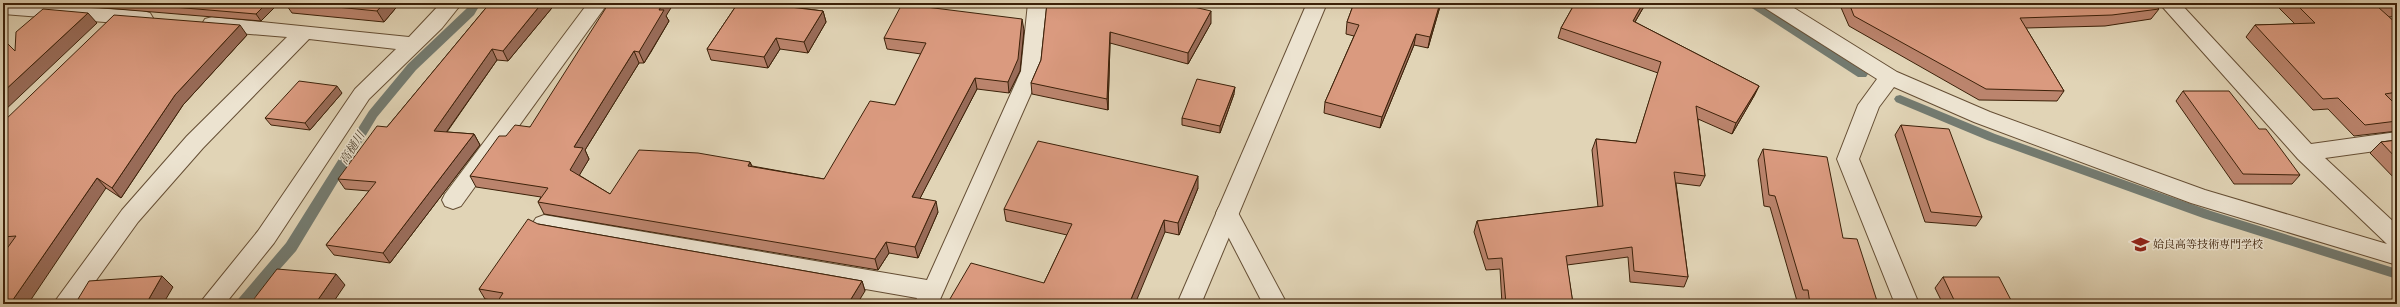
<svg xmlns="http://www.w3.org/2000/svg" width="2400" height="307" font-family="Alegreya,'Noto Serif JP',serif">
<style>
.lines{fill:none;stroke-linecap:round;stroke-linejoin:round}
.stream{fill:#737b71;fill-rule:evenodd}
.minor-casing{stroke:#654e34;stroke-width:2}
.tertiary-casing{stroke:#654e34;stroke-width:2}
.minor{fill:#ece3d0;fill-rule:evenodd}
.tertiary{fill:#ece3d0;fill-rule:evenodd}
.wall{fill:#bb846d;stroke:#3c2109}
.shaded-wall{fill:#996c59;stroke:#3c2109}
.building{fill:#da9a7f;stroke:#3c2109}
.labels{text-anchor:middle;stroke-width:3;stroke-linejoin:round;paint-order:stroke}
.poi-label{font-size:11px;fill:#3c2109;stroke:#ece3d0;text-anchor:start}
.water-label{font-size:12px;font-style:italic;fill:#534634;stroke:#ece3d0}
</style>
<rect width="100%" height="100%" fill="#e1d4b6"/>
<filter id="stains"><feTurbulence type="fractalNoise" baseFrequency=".005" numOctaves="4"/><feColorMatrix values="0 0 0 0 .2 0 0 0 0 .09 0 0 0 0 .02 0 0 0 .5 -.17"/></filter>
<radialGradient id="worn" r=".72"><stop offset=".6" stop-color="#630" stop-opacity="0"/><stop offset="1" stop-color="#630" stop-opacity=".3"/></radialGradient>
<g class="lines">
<!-- stream -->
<g class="stream">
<path d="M 471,3 L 481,3 L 474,15 L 416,70 L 377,117 L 296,251 L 249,304 L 234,304 L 286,243 L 369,111 L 408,64 L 466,9 Z"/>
<path d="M 1744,3 L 1757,3 L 1868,74 L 1866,77 L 1858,77 Z"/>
<path d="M 1900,95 L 1995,134 L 2211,211 L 2397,269 L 2397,279 L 2203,218 L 1987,140 L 1896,102 L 1894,99 L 1896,96 Z"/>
</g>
<defs>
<g id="minor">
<path d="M 3,3 L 143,11 L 150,13 L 153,18 L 150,23 L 143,25 L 3,14 Z"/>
<path d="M 441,3 L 462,3 L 442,28 L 369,99 L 274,243 L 225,304 L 199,304 L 258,231 L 355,89 L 396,49 L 309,39 L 203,148 L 138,222 L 79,304 L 53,304 L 122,210 L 187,136 L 287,37 L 212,31 L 205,29 L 202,24 L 205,19 L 212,17 L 409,37 Z"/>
<path d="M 588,3 L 608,3 L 461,206 L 453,209 L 445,206 L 442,200 L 445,194 Z"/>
<path d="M 1028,3 L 1048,3 L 1041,71 L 938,304 L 914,304 L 917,298 L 544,233 L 536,230 L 532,224 L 536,218 L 544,215 L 927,280 L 1021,71 Z"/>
<path d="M 1762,3 L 1786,3 L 1897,72 L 1990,112 L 2205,190 L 2387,244 L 2298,159 L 2159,3 L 2180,3 L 2311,144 L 2397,132 L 2397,148 L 2325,158 L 2397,225 L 2397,265 L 2191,203 L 1974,122 L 1894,87 L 1879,107 L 1859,159 L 1919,304 L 1895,304 L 1837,159 L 1858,105 L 1877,79 L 1765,8 Z"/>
<path d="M 1227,204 L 1235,207 L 1287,304 L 1263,304 L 1216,213 L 1219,207 Z"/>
</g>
<path id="tertiary" d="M 1307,3 L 1327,3 L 1201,304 L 1177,304 Z"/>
</defs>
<!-- minor casing -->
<use href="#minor" class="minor-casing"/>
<!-- tertiary casing -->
<use href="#tertiary" class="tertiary-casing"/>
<!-- minor -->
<use href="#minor" class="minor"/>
<!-- tertiary -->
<use href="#tertiary" class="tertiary"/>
</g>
<!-- wall -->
<g class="wall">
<path d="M 67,3 L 279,3 L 261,21 L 69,5 Z"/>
<path d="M 285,3 L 400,3 L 384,22 L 292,13 Z"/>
<path d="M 490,3 L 556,3 L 508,61 L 497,60 L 447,132 L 474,134 L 480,145 L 390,263 L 334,255 L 326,245 L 369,191 L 345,189 L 338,179 L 387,127 Z"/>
<path d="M 738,3 L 804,3 L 800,8 L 823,11 L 826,22 L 808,53 L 780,49 L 768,68 L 711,60 L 707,49 Z"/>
<path d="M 1047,3 L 1211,23 L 1188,64 L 1110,43 L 1108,110 L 1032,94 L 1031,83 L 1041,60 Z"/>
<path d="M 1354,3 L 1441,3 L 1428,48 L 1414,45 L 1380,128 L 1324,113 L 1325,102 L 1354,36 L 1346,34 L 1347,22 Z"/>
<path d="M 1575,3 L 1646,3 L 1635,22 L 1759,86 L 1754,96 L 1732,134 L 1698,119 L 1705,176 L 1700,186 L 1676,183 L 1688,277 L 1684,287 L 1630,282 L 1628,257 L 1567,265 L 1573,304 L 1502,304 L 1500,269 L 1486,270 L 1474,232 L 1477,221 L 1598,207 L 1592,150 L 1596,139 L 1636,143 L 1658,73 L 1558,38 L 1561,28 Z"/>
<path d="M 1839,3 L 2152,3 L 2159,9 L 2151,19 L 2105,26 L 2026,28 L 2064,91 L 2057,101 L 1979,100 L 1849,26 Z"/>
<path d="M 2274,3 L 2397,3 L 2397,16 L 2389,17 L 2397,24 L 2397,102 L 2394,103 L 2397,106 L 2397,131 L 2354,136 L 2328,109 L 2313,110 L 2246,37 L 2255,25 L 2295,24 Z"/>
<path d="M 666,16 L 669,21 L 651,52 L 644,63 L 639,63 L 585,150 L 589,159 L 579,175 L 610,194 L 750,162 L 752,166 L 824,179 L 895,105 L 921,54 L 887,49 L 884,38 L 1024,30 L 1020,71 L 1009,93 L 977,89 L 920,198 L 938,212 L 918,258 L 889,253 L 878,270 L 544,214 L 538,202 L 541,197 L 476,187 L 470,176 L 506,136 L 530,127 Z"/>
<path d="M 247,35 L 183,105 L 121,198 L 106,188 L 8,248 L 3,248 L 3,122 Z"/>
<path d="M 2183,91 L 2259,129 L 2300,175 L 2292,184 L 2234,184 L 2176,101 Z"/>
<path d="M 342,93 L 310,130 L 271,125 L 265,118 Z"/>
<path d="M 1234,94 L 1220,133 L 1182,125 L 1182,118 Z"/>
<path d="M 1901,125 L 1982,217 L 1976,226 L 1925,222 L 1895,135 Z"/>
<path d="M 2397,140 L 2397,181 L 2370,153 L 2381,142 Z"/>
<path d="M 1763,149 L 1843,238 L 1878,304 L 1802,304 L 1802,301 L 1797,301 L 1770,207 L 1764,206 L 1758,160 Z"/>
<path d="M 1198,188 L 1179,235 L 1165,232 L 1044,283 L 1067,235 L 1006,221 L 1004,209 Z"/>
<path d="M 538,224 L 862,281 L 865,291 L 498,301 L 485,299 L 479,289 Z"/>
<path d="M 1943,277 L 2013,304 L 1943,304 L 1935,288 Z"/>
</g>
<!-- shaded-wall -->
<g class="shaded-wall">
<path d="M 267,3 L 279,3 L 261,21 L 256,14 Z"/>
<path d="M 384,3 L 400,3 L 384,22 L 377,11 Z"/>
<path d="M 542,3 L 556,3 L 508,61 L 503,51 Z"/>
<path d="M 663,3 L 674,3 L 666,16 L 669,21 L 644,63 L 639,52 L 659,10 Z"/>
<path d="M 793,3 L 804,3 L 794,18 L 790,7 Z"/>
<path d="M 1440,3 L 1441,3 L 1428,48 L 1430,37 Z"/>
<path d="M 1643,3 L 1646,3 L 1629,32 L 1633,21 Z"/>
<path d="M 823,11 L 826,22 L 808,53 L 804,42 Z"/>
<path d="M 1211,11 L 1211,23 L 1188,64 L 1188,53 Z"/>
<path d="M 88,13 L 97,23 L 3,112 L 3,92 Z"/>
<path d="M 1022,19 L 1024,30 L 1020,71 L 1009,93 L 1008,82 Z"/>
<path d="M 240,25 L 247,35 L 183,105 L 121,198 L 112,188 L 175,95 Z"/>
<path d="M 1110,32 L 1110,43 L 1108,110 L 1107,99 Z"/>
<path d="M 1416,34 L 1414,45 L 1380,128 L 1382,117 Z"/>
<path d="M 776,38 L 780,49 L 768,68 L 764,57 Z"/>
<path d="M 492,49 L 497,60 L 440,141 L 434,131 Z"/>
<path d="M 634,51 L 639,63 L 585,150 L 589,159 L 576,181 L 570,170 L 574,147 Z"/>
<path d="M 975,78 L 977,89 L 915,208 L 912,197 Z"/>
<path d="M 337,86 L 342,93 L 310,130 L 305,123 Z"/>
<path d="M 1759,86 L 1754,96 L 1732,134 L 1736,123 Z"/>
<path d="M 1235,87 L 1234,94 L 1220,133 L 1220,126 Z"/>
<path d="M 474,134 L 480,145 L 390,263 L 383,253 Z"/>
<path d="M 750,162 L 754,173 L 748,166 Z"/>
<path d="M 1198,176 L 1198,188 L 1179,235 L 1178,223 Z"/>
<path d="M 97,178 L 106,188 L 28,304 L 10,304 Z"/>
<path d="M 936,201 L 938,212 L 918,258 L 915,247 Z"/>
<path d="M 1164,220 L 1165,232 L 1135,304 L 1129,304 Z"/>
<path d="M 886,242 L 889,253 L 878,270 L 875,259 Z"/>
<path d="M 336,274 L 345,285 L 332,304 L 315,304 Z"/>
<path d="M 162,276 L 173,287 L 163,304 L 146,304 Z"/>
<path d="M 862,281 L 865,291 L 857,304 L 848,304 Z"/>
</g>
<!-- building -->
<g class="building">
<path d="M 126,3 L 267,3 L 256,14 Z"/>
<path d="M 296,3 L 384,3 L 377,11 Z"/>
<path d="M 490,3 L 542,3 L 503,51 L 492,49 L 434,131 L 474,134 L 383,253 L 326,245 L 376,182 L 338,179 L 377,126 L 387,127 Z"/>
<path d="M 609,3 L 663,3 L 659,10 L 664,10 L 639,52 L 634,51 L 574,147 L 583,148 L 570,170 L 610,194 L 639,150 L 698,153 L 750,162 L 748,166 L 824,179 L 870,101 L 895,105 L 926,43 L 884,38 L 902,4 L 1022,19 L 1018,59 L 1008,82 L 975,78 L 912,197 L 936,201 L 915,247 L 886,242 L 875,259 L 538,202 L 548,188 L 470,176 L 499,136 L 506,136 L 515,125 L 530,127 Z"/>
<path d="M 738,3 L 793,3 L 790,7 L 823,11 L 804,42 L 776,38 L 764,57 L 707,49 Z"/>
<path d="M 1047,3 L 1177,3 L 1211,11 L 1188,53 L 1110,32 L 1107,99 L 1031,83 L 1041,60 Z"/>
<path d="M 1354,3 L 1440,3 L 1430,37 L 1416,34 L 1382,117 L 1325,102 L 1359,25 L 1347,22 Z"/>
<path d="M 1575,3 L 1643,3 L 1633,21 L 1759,86 L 1736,123 L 1696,106 L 1705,176 L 1674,172 L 1688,277 L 1634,271 L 1632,247 L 1566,256 L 1573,304 L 1506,304 L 1502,258 L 1488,259 L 1477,221 L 1603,206 L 1596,139 L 1636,143 L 1661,62 L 1561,28 Z"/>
<path d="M 1849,3 L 2152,3 L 2159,9 L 2112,15 L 2020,18 L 2064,91 L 1986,89 L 1854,16 Z"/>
<path d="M 2295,3 L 2397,3 L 2397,6 L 2378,7 L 2397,24 L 2397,92 L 2385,94 L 2397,106 L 2397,121 L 2365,125 L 2338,98 L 2323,99 L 2255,25 L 2315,23 Z"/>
<path d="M 43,9 L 88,13 L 3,92 L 3,39 L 15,51 L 16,32 Z"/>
<path d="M 114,15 L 240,25 L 175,95 L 112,188 L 97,178 L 10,304 L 3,304 L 3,254 L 16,236 L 3,237 L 3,122 Z"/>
<path d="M 1197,79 L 1235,87 L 1220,126 L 1182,118 Z"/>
<path d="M 299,81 L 337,86 L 305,123 L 265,118 Z"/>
<path d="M 2183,91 L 2229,91 L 2259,129 L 2266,129 L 2300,175 L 2243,174 Z"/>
<path d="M 1901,125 L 1949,129 L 1982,217 L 1931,212 Z"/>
<path d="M 2397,140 L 2397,159 L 2381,142 Z"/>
<path d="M 1038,141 L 1198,176 L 1178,223 L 1164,220 L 1129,304 L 947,304 L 971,263 L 1044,283 L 1072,224 L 1004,209 Z"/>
<path d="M 1763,149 L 1827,157 L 1843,238 L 1857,239 L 1878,304 L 1810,304 L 1808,290 L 1803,290 L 1775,196 L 1769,195 Z"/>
<path d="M 528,219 L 538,224 L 862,281 L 848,304 L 496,304 L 503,293 L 479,289 Z"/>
<path d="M 277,269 L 336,274 L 315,304 L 250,304 Z"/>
<path d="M 162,276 L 146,304 L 75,304 L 89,281 Z"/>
<path d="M 1943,277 L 1999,277 L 2013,304 L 1956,304 Z"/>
</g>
<!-- icons -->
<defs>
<symbol id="school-bare" viewBox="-9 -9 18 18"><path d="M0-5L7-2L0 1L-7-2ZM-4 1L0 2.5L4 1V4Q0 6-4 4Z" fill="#8f2418" stroke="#ece3d0" stroke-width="2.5" paint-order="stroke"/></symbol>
</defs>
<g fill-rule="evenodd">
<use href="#school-bare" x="2128" y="232" width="25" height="25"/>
</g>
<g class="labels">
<!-- poi labels -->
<g class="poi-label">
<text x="2153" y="248">姶良高等技術専門学校</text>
</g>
<!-- water labels -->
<g class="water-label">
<text transform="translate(352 148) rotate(-58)" y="4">高樋川</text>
</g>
</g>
<!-- margin -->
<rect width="2400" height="307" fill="none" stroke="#e1d4b6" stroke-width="16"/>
<rect x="4" y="4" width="2392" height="299" fill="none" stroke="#3c2109" stroke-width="2"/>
<rect x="8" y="8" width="2384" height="291" fill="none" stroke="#3c2109"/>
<rect width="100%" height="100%" filter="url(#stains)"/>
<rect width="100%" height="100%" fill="url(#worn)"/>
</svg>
